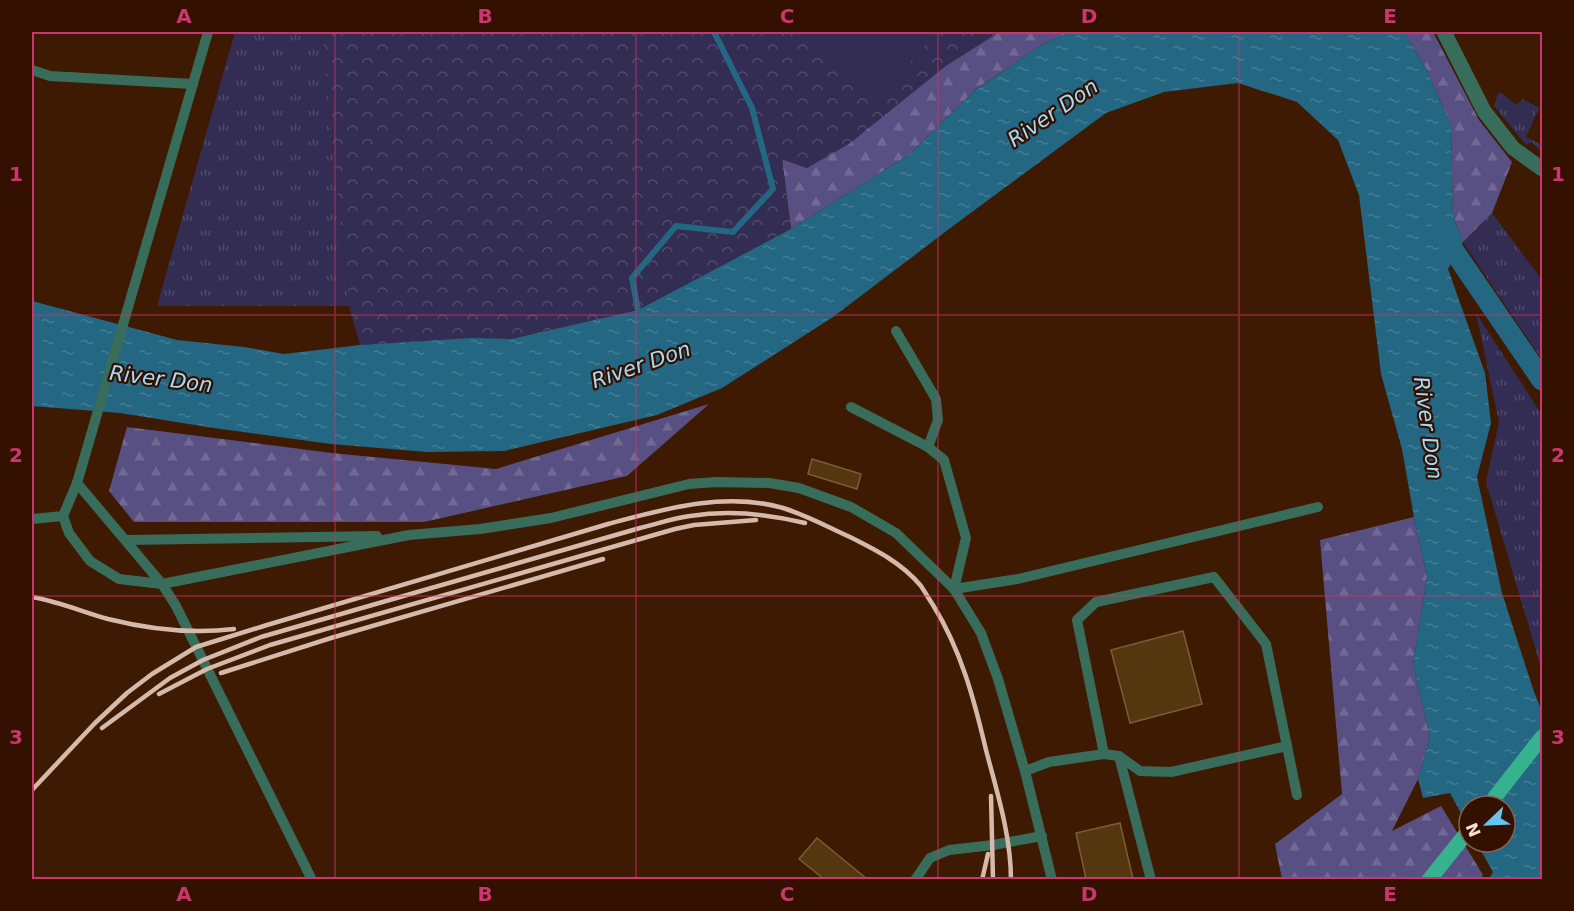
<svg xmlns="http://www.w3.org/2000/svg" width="1574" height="911" font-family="'DejaVu Sans',sans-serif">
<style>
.grass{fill:url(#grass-tufts)}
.forest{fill:url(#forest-firs)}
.park{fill:url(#park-crowns)}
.pitch{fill:#332c53}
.water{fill:url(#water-ripples)}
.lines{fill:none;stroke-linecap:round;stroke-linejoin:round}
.stream{stroke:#236783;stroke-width:6}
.canal{stroke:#236783;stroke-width:21}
.building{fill:#54370f;stroke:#7b5c36;stroke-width:1.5}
.service{stroke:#386c5b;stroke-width:10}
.minor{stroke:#386c5b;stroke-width:15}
.primary{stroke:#36b28f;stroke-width:15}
.rail{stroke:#d5b9aa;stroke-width:4.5}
.grid{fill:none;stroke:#ca366d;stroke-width:1.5;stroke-opacity:0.55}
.labels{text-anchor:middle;stroke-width:4.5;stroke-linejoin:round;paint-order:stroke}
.water-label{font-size:21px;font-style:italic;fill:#a5dbf5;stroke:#341000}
.neatline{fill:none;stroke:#ca366d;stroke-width:2}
.grid-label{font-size:20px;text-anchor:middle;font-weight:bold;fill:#ca366d}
</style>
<defs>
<pattern id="grass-tufts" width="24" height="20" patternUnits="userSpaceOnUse" patternTransform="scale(1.5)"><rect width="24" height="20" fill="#332c53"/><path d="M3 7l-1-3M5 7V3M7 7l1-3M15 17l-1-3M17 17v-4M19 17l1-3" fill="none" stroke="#514a6b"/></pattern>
<pattern id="forest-firs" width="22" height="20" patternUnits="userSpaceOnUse" patternTransform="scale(1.5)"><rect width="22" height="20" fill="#585082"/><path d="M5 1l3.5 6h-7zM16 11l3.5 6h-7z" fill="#716993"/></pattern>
<pattern id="park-crowns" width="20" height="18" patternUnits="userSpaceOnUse" patternTransform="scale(1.5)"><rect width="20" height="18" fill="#332c53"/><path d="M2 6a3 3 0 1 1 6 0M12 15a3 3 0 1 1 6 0" fill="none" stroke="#514a6b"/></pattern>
<pattern id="water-ripples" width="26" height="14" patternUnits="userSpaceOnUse" patternTransform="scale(1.5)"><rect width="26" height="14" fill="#236783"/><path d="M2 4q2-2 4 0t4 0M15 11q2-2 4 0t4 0" fill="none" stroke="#447c94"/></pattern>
</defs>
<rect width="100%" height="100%" fill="#3f1a02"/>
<!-- grass -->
<g class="grass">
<path d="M 235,32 L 322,32 L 349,306 L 157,306 Z"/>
<path d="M 1498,93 L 1502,93 L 1516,105 L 1523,99 L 1539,108 L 1526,137 L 1542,145 L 1542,153 L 1532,142 L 1526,145 L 1494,106 Z"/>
<path d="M 1492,213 L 1542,280 L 1542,360 L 1463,242 Z"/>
<path d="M 1476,313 L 1542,415 L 1542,671 L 1486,482 L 1499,422 Z"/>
</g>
<!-- forest -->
<g class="forest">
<path d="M 999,32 L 1071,32 L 1045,43 L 975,90 L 910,154 L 791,229 L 782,159 L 807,168 L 947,65 Z"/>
<path d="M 1404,32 L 1433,32 L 1479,120 L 1512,162 L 1492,213 L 1463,242 L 1453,216 L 1451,126 L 1427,70 Z"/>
<path d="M 709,404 L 627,476 L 424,522 L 134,522 L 109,491 L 127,427 L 332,453 L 496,469 Z"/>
<path d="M 1414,517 L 1427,577 L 1413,665 L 1430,737 L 1418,779 L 1392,831 L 1441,806 L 1483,875 L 1481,879 L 1282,879 L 1275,844 L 1342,794 L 1320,540 Z"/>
</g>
<!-- park -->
<path class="park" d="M 322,32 L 999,32 L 947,65 L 849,144 L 807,168 L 782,159 L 791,229 L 638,310 L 511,339 L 360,345 L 349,306 Z"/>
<!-- pitch -->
<path class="pitch" d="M 800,32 L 936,32 L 879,99 Z"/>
<!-- water -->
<path class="water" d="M 1071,32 L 1404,32 L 1427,70 L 1451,126 L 1453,216 L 1463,242 L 1448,269 L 1485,373 L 1491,423 L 1477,477 L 1502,593 L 1533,689 L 1542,712 L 1542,879 L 1489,879 L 1493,872 L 1476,842 L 1505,842 L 1505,806 L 1469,806 L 1469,828 L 1450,793 L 1423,798 L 1418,779 L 1430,737 L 1413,665 L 1427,577 L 1414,517 L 1402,449 L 1381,374 L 1359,195 L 1338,140 L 1297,102 L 1238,83 L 1164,92 L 1106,113 L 957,223 L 833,317 L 722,388 L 657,415 L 504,451 L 427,452 L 331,444 L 214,428 L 120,413 L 32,406 L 32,301 L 177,340 L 244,347 L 284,354 L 360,345 L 472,338 L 511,339 L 638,310 L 791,229 L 910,154 L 974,91 L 1045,43 Z"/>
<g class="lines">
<!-- stream -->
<path class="stream" d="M 638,310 L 632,278 L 676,226 L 733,232 L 773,189 L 752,108 L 714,32"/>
<!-- canal -->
<path class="canal" d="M 1441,232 L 1542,380"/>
</g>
<!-- building -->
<g class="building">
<path d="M 812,459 L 861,474 L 857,489 L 808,474 Z"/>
<path d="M 1183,631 L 1202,704 L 1130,723 L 1111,650 Z"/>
<path d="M 1120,823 L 1133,879 L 1086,879 L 1076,833 Z"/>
<path d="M 817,838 L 867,879 L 824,879 L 799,859 Z"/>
</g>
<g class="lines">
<!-- service -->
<g class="service">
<path d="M 208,32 L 77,483 L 162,584 L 176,606 L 312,880"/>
<path d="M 32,70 L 50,76 L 193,84"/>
<path d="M 896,331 L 936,399 L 938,420 L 928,447"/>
<path d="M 851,407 L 928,447 L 944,460 L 966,538 L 954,589 L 1018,579 L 1318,507"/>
<path d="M 63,516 L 69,533 L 90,561 L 119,579 L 162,584 L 409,535 L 480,529 L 551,518 L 689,484 L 716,482 L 769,483 L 799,488 L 851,507 L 896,533 L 954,589 L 981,633 L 998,679 L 1025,771 L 1052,880"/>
<path d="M 32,519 L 63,516 L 77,483"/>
<path d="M 126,540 L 377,536"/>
<path d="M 1104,754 L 1077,620 L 1096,602 L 1214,577 L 1266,644 L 1297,795"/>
<path d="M 1119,756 L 1151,880"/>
<path d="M 1025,771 L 1049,762 L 1104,754 L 1119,756 L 1140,771 L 1171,772 L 1287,746"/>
<path d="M 915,880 L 930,858 L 949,850 L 993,845 L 1042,836"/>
</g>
<!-- minor -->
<path class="minor" d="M 1444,32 L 1484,111 L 1513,148 L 1542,169"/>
<!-- primary -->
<g class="primary">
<path d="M 1488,806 L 1542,737"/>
<path d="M 1429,880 L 1469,830"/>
</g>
<!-- rail -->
<g class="rail">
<path d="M 32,597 C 57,601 83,612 108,619 C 148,629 193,634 234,629"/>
<path d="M 221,673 L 331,638 L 603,559"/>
<path d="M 159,694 L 207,669 L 270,645 L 675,529 L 694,525 L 756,520"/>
<path d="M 102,728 L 170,678 L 203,660 L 261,637 L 640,528 C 657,524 673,518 690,516 C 728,510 768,514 805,523"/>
<path d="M 32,790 L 95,723 L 127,693 L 152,674 L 196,647 L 267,625 L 608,524 C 664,509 725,491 783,508 C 806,515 828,527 850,537 C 876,550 902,563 921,586 C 925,592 929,599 933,605 C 961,650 974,699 986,750 C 997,792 1011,836 1011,880"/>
<path d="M 991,796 L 993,880"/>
<path d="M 982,880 L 988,854"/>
</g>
</g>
<!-- grid -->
<path class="grid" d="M 335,32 L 335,880M 636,32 L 636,880M 938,32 L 938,880M 1239,32 L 1239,880M 32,315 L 1542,315M 32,596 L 1542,596"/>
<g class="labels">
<!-- water labels -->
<g class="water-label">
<text transform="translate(1053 113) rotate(-34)" y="7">River Don</text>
<text transform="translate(641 365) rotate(-19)" y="7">River Don</text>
<text transform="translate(161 379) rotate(7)" y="7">River Don</text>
<text transform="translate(1428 428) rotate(82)" y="7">River Don</text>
</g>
</g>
<!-- border -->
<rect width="1574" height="911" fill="none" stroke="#341000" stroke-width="66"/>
<!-- north arrow -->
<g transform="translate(1487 824) rotate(247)"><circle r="28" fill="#341000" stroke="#836354" stroke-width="1.5"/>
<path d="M0-4.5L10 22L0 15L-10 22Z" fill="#67c4ef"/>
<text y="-9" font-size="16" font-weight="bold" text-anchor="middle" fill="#f9dfd2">N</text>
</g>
<rect x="33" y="33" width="1508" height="845" class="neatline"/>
<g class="grid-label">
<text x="184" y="23">A</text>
<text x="485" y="23">B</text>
<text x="787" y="23">C</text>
<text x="1089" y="23">D</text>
<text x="1390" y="23">E</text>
<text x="16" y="181">1</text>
<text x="1558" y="181">1</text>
<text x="16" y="462">2</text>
<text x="1558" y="462">2</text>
<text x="16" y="744">3</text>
<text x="1558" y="744">3</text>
<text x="184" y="901">A</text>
<text x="485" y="901">B</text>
<text x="787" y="901">C</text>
<text x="1089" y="901">D</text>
<text x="1390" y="901">E</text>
</g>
</svg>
